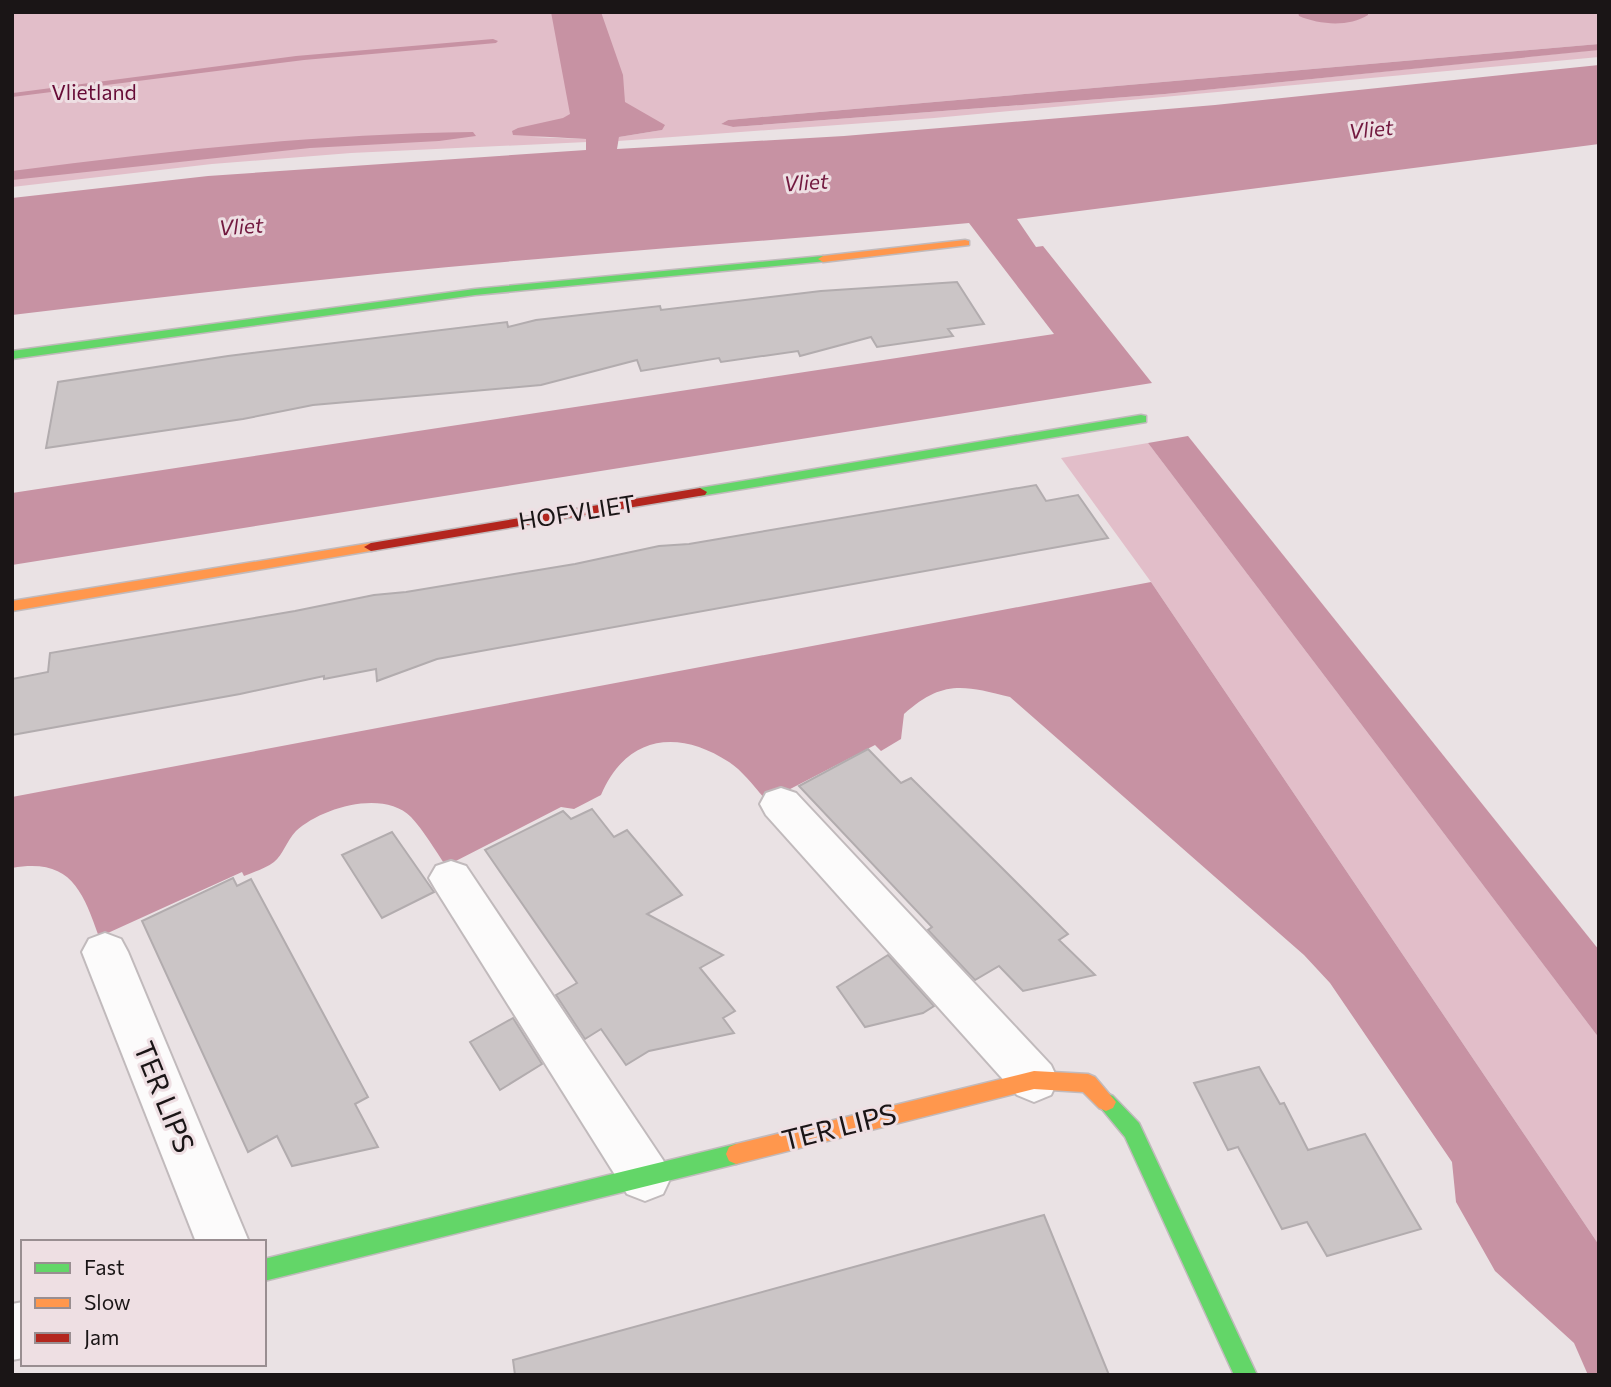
<svg xmlns="http://www.w3.org/2000/svg" width="1611" height="1387" font-family="Commissioner,sans-serif">
<style>
.green{fill:#e2bec9}
.water{fill:#c792a3}
.building{fill:#cbc5c6;stroke:#b2acae;stroke-width:2}
.lines{fill:none;stroke-linecap:round;stroke-linejoin:round}
.street-casing{stroke:#c1babc;stroke-width:4}
.fast-casing{stroke:#c1babc;stroke-width:3}
.slow-casing{stroke:#c1babc;stroke-width:3}
.jam-casing{stroke:#c1babc;stroke-width:3}
.street{fill:#fcfbfb;fill-rule:evenodd}
.fast{fill:#63d668;fill-rule:evenodd}
.slow{fill:#ff974d;fill-rule:evenodd}
.jam{fill:#b3261e;fill-rule:evenodd}
.labels{text-anchor:middle;stroke-width:6;stroke-linejoin:round;paint-order:stroke}
.far-park-label{font-size:21px;fill:#660b36;stroke:#eedfe3}
.far-water-label{font-size:21px;font-style:italic;fill:#72193f;stroke:#eedfe3}
.street-label{font-size:24px;fill:#1a1516;stroke:#eedfe3}
.near-street-label{font-size:28px;fill:#1a1516;stroke:#eedfe3}
</style>
<rect width="100%" height="100%" fill="#eae2e4"/>
<!-- green -->
<g class="green">
<path d="M 12,12 L 1599,12 L 1599,44 L 728,120 L 721,124 L 733,127 L 1165,94 L 1594,50 L 1599,50 L 1599,57 L 934,118 L 618,141 L 619,137 L 662,130 L 532,137 L 586,139 L 587,142 L 351,153 L 212,164 L 12,187 Z"/>
<path d="M 1148,443 L 1599,1038 L 1599,1245 L 1151,582 L 1061,458 Z"/>
</g>
<!-- water -->
<g class="water">
<path d="M 551,12 L 601,12 L 623,75 L 625,102 L 665,125 L 662,130 L 619,137 L 617,149 L 844,136 L 1215,105 L 1599,65 L 1599,144 L 1017,219 L 1036,247 L 1043,246 L 1152,383 L 12,565 L 12,493 L 1054,334 L 969,223 C 825,237 682,246 538,259 C 362,274 187,294 12,315 L 12,198 L 208,176 L 586,150 L 586,139 L 513,135 L 512,131 L 518,128 L 563,118 L 570,114 Z"/>
<path d="M 1298,12 L 1368,12 L 1368,15 C 1349,27 1320,25 1299,16 Z"/>
<path d="M 493,39 L 498,41 L 496,43 L 304,60 L 12,97 L 13,93 L 296,56 Z"/>
<path d="M 1599,44 L 1599,50 L 1165,94 L 733,127 L 721,124 L 728,120 Z"/>
<path d="M 473,132 L 476,136 L 439,141 L 310,148 L 12,180 L 12,171 C 165,151 318,134 473,132 Z"/>
<path d="M 1188,436 L 1599,950 L 1599,1038 L 1148,443 Z"/>
<path d="M 1151,582 L 1599,1245 L 1599,1375 L 1588,1375 L 1574,1343 L 1495,1271 L 1456,1202 L 1452,1162 L 1330,983 L 1304,955 L 1010,697 C 963,685 942,680 904,714 L 901,739 L 881,751 L 875,745 L 767,801 C 755,788 743,771 729,762 C 677,728 626,736 601,795 L 574,809 L 561,807 L 446,866 C 435,850 424,831 411,817 C 383,789 321,808 296,831 C 287,840 283,855 274,862 C 266,868 254,872 244,876 L 242,872 L 99,937 C 82,889 70,858 12,868 L 12,797 Z"/>
</g>
<!-- building -->
<g class="building">
<path d="M 957,282 L 984,324 L 948,329 L 953,336 L 877,347 L 871,337 L 800,356 L 798,351 L 721,362 L 719,358 L 641,371 L 637,360 L 541,385 L 313,405 L 243,419 L 46,448 L 58,382 L 228,356 L 507,322 L 508,327 L 536,320 L 660,306 L 661,310 L 821,291 Z"/>
<path d="M 1036,485 L 1046,501 L 1078,495 L 1108,538 L 437,659 L 377,681 L 376,669 L 324,679 L 324,676 L 240,694 L 12,735 L 12,679 L 48,672 L 50,653 L 295,611 L 374,595 L 406,592 L 575,564 L 659,546 L 689,544 Z"/>
<path d="M 868,749 L 901,783 L 911,778 L 1001,867 L 1068,934 L 1059,940 L 1095,975 L 1023,991 L 999,966 L 975,980 L 928,930 L 932,927 L 799,786 Z"/>
<path d="M 592,809 L 614,837 L 627,830 L 682,895 L 647,914 L 723,955 L 700,968 L 735,1011 L 723,1018 L 734,1033 L 649,1051 L 626,1065 L 601,1029 L 585,1039 L 556,995 L 577,983 L 485,850 L 563,811 L 571,819 Z"/>
<path d="M 392,832 L 434,892 L 382,918 L 342,855 Z"/>
<path d="M 233,878 L 237,886 L 251,879 L 368,1097 L 355,1104 L 378,1147 L 292,1166 L 277,1136 L 248,1152 L 142,921 Z"/>
<path d="M 888,955 L 934,1006 L 923,1013 L 865,1027 L 837,987 Z"/>
<path d="M 513,1018 L 542,1064 L 500,1090 L 470,1042 Z"/>
<path d="M 1259,1067 L 1280,1104 L 1284,1103 L 1308,1150 L 1365,1134 L 1421,1229 L 1327,1256 L 1307,1222 L 1282,1229 L 1238,1147 L 1228,1150 L 1194,1083 Z"/>
<path d="M 1044,1215 L 1109,1375 L 515,1375 L 513,1360 Z"/>
</g>
<g class="lines">
<defs>
<g id="street">
<path d="M 781,788 L 796,793 L 1051,1065 L 1058,1080 L 1051,1095 L 1034,1102 L 1017,1095 L 766,815 L 760,804 L 766,793 Z"/>
<path d="M 451,861 L 466,866 L 663,1160 L 671,1177 L 663,1194 L 645,1201 L 627,1194 L 436,890 L 429,878 L 436,866 Z"/>
<path d="M 105,933 L 121,939 L 128,952 L 249,1242 L 196,1242 L 82,952 L 89,939 Z"/>
<path d="M 23,1302 L 23,1358 L 12,1360 L 12,1304 Z"/>
</g>
<g id="fast">
<path d="M 823,256 L 828,259 L 827,261 L 475,295 L 12,359 L 12,351 L 475,289 Z"/>
<path d="M 1141,415 L 1146,416 L 1146,422 L 700,496 L 693,492 L 700,488 Z"/>
<path d="M 1106,1093 L 1113,1096 L 1139,1123 L 1257,1375 L 1234,1375 L 1125,1137 L 1096,1102 L 1099,1096 Z"/>
<path d="M 736,1144 L 743,1147 L 746,1154 L 743,1161 L 736,1164 L 264,1281 L 264,1259 Z"/>
</g>
<g id="slow">
<path d="M 965,240 L 969,241 L 969,245 L 823,262 L 818,259 L 823,256 Z"/>
<path d="M 371,543 L 376,544 L 378,547 L 376,550 L 12,611 L 12,601 Z"/>
<path d="M 1034,1071 L 1088,1074 L 1095,1077 L 1116,1102 L 1113,1108 L 1106,1111 L 1099,1108 L 1083,1092 L 1034,1089 L 736,1164 L 729,1161 L 726,1154 L 729,1147 L 736,1144 Z"/>
</g>
<path id="jam" d="M 700,488 L 707,492 L 705,495 L 371,551 L 364,547 L 371,543 Z"/>
</defs>
<!-- street casing -->
<use href="#street" class="street-casing"/>
<!-- fast casing -->
<use href="#fast" class="fast-casing"/>
<!-- slow casing -->
<use href="#slow" class="slow-casing"/>
<!-- jam casing -->
<use href="#jam" class="jam-casing"/>
<!-- street -->
<use href="#street" class="street"/>
<!-- fast -->
<use href="#fast" class="fast"/>
<!-- slow -->
<use href="#slow" class="slow"/>
<!-- jam -->
<use href="#jam" class="jam"/>
</g>
<g class="labels">
<!-- far-park labels -->
<g class="far-park-label">
<text x="94" y="100">Vlietland</text>
</g>
<!-- far-water labels -->
<g class="far-water-label">
<text transform="translate(1371 130) rotate(-6)" y="7">Vliet</text>
<text transform="translate(806 183) rotate(-4)" y="7">Vliet</text>
<text transform="translate(241 227) rotate(-4)" y="7">Vliet</text>
</g>
<!-- street labels -->
<g class="street-label">
<text transform="translate(577 513) rotate(-9)" y="8">HOFVLIET</text>
</g>
<!-- near-street labels -->
<g class="near-street-label">
<text transform="translate(164 1097) rotate(68)" y="10">TER LIPS</text>
<text transform="translate(839 1127) rotate(-14)" y="10">TER LIPS</text>
</g>
</g>
<!-- border -->
<rect width="1611" height="1387" fill="none" stroke="#1a1516" stroke-width="28"/>
<!-- legend -->
<rect x="21" y="1240" width="245" height="126" fill="#eedfe3" stroke="#998e91" stroke-width="2"/>
<rect x="35" y="1263" width="35" height="10" fill="#63d668" stroke="#998e91" stroke-width="2"/>
<text x="84" y="1275" font-size="21" fill="#1a1516">Fast</text>
<rect x="35" y="1298" width="35" height="10" fill="#ff974d" stroke="#998e91" stroke-width="2"/>
<text x="84" y="1310" font-size="21" fill="#1a1516">Slow</text>
<rect x="35" y="1333" width="35" height="10" fill="#b3261e" stroke="#998e91" stroke-width="2"/>
<text x="84" y="1345" font-size="21" fill="#1a1516">Jam</text>
</svg>
